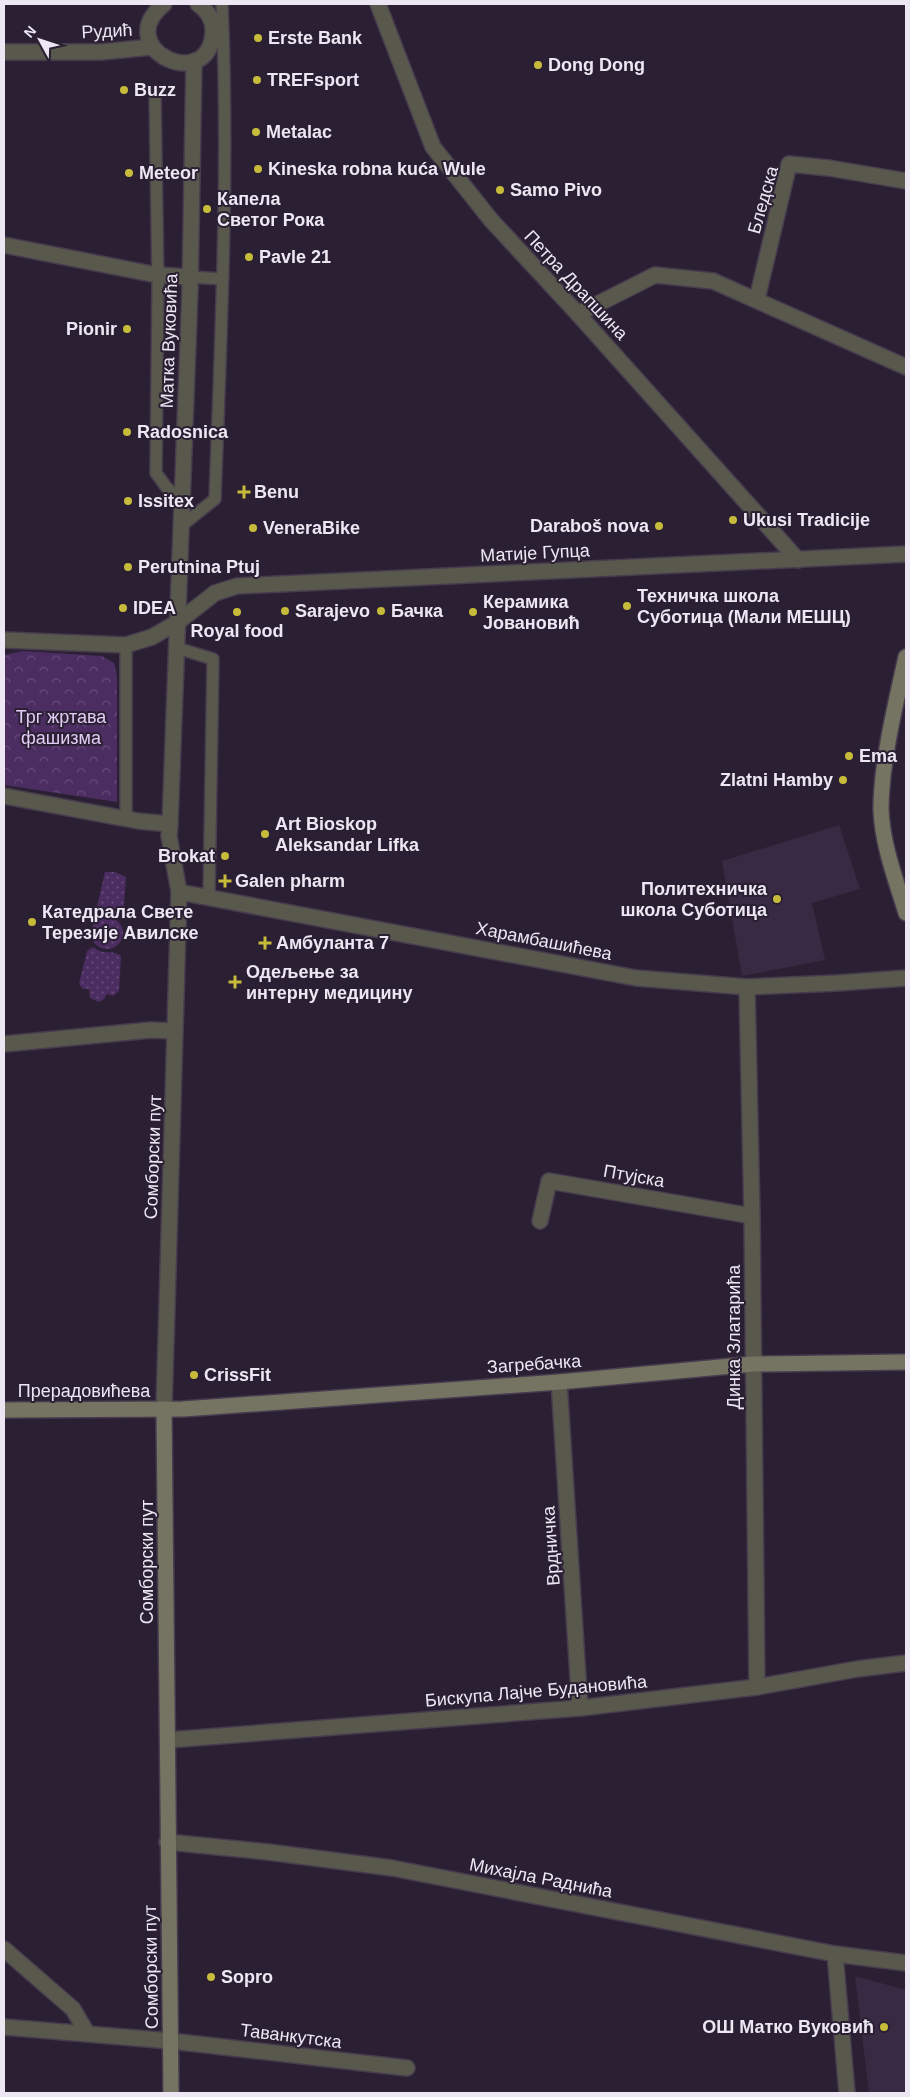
<svg xmlns="http://www.w3.org/2000/svg" width="910" height="2097" font-family="Helvetica,sans-serif">
<style>
.built{fill:#372a42}
.park{fill:url(#park-crowns)}
.garden{fill:url(#garden-dots)}
.lines{fill:none;stroke-linecap:round;stroke-linejoin:round}
.service-casing{stroke:#463c4e;stroke-width:14}
.minor-casing{stroke:#463c4e;stroke-width:18}
.tertiary-casing{stroke:#463c4e;stroke-width:18}
.secondary-casing{stroke:#463c4e;stroke-width:18}
.service{stroke:#58584d;stroke-width:11}
.minor{stroke:#58584d;stroke-width:15}
.tertiary{stroke:#58584d;stroke-width:15}
.secondary{stroke:#757463;stroke-width:15}
.poi-dot{fill:#c7bb3c;stroke:#2b2033;stroke-width:2}
.labels{text-anchor:middle;stroke-width:4;stroke-linejoin:round;paint-order:stroke}
.street-label{font-size:18px;fill:#ede7f3;stroke:#2b2033}
.poi-label{font-size:18px;font-weight:bold;fill:#ede7f3;stroke:#2b2033;text-anchor:start}
.park-label{font-size:18px;fill:#e2cbf5;stroke:#2b2033}
</style>
<defs>
<pattern id="park-crowns" width="20" height="18" patternUnits="userSpaceOnUse" patternTransform="scale(1.25)"><rect width="20" height="18" fill="#4c2d62"/><path d="M2 6a3 3 0 1 1 6 0M12 15a3 3 0 1 1 6 0" fill="none" stroke="#664b79"/></pattern>
<pattern id="garden-dots" width="8" height="8" patternUnits="userSpaceOnUse" patternTransform="scale(1.25)"><rect width="8" height="8" fill="#4c2d62"/><path d="M2 2h.1M6 6h.1" fill="none" stroke="#664b79" stroke-width="1.8" stroke-linecap="round"/></pattern>
</defs>
<rect width="100%" height="100%" fill="#2b2033"/>
<!-- built -->
<g class="built">
<path d="M 839,825 L 860,889 L 812,903 L 825,960 L 742,976 L 722,861 Z"/>
<path d="M 855,1976 L 906,1990 L 906,2093 L 869,2093 Z"/>
</g>
<!-- park -->
<path class="park" d="M 23,651 L 102,656 L 114,663 L 117,677 L 117,802 L 4,785 L 4,655 Z"/>
<!-- garden -->
<g class="garden">
<path d="M 105,872 L 115,872 L 126,877 L 123,918 L 96,911 Z"/>
<circle cx="107" cy="933" r="16"/>
<path d="M 93,947 C 105,956 111,949 121,956 L 119,991 L 113,996 L 107,994 L 104,999 L 99,1002 L 90,998 L 89,989 L 83,989 L 79,984 L 87,951 Z"/>
</g>
<g class="lines">
<defs>
<g id="service">
<path d="M 155,94 L 158,284 L 156,473 L 167,488 L 183,502"/>
<path d="M 190,277 L 223,279"/>
<path d="M 180,527 L 215,499 C 221,334 229,169 222,4"/>
<path d="M 177,648 L 213,659 L 209,898"/>
<path d="M 126,818 L 126,645"/>
</g>
<g id="minor">
<path d="M 378,4 L 433,147 L 491,220 L 578,314 L 798,560"/>
<path d="M 757,299 L 789,164 L 829,168 L 906,181"/>
<path d="M 578,314 L 655,275 L 713,281 L 906,367"/>
<path d="M 179,892 L 636,978 L 747,987 L 837,983 L 906,978"/>
<path d="M 747,987 L 752,1216 L 757,1687"/>
<path d="M 4,1044 L 151,1030 L 175,1031"/>
<path d="M 540,1221 L 549,1181 L 752,1216"/>
<path d="M 559,1382 L 580,1708"/>
<path d="M 168,1740 L 580,1708 L 757,1687 L 857,1669 L 906,1663"/>
<path d="M 167,1842 L 268,1852 L 392,1868 L 835,1954 L 906,1963"/>
<path d="M 4,1949 L 73,2009 L 87,2033"/>
<path d="M 835,1954 L 847,2093"/>
<path d="M 4,2027 L 171,2041 L 407,2068"/>
</g>
<g id="tertiary">
<path d="M 164,4 C 110,48 208,95 213,33 C 214,21 208,11 198,4"/>
<path d="M 4,52 L 101,52 L 152,47"/>
<path d="M 4,245 L 157,275 L 190,277"/>
<path d="M 4,640 L 126,645 L 152,637 L 178,622 L 215,593 L 237,586 L 906,554"/>
<path d="M 4,796 L 138,821 L 170,824"/>
<path d="M 164,1409 L 179,892 L 169,836 L 170,824 L 190,290 L 194,61"/>
</g>
<g id="secondary">
<path d="M 906,657 C 896,702 881,763 881,809 C 882,844 896,880 906,913"/>
<path d="M 164,1409 L 171,2093"/>
<path d="M 4,1410 L 183,1409 L 559,1382 L 753,1364 L 906,1362"/>
</g>
</defs>
<!-- service casing -->
<use href="#service" class="service-casing"/>
<!-- minor casing -->
<use href="#minor" class="minor-casing"/>
<!-- tertiary casing -->
<use href="#tertiary" class="tertiary-casing"/>
<!-- secondary casing -->
<use href="#secondary" class="secondary-casing"/>
<!-- service -->
<use href="#service" class="service"/>
<!-- minor -->
<use href="#minor" class="minor"/>
<!-- tertiary -->
<use href="#tertiary" class="tertiary"/>
<!-- secondary -->
<use href="#secondary" class="secondary"/>
</g>
<!-- markers -->
<g class="poi-dot">
<circle cx="258" cy="38" r="5"/>
<circle cx="538" cy="65" r="5"/>
<circle cx="257" cy="80" r="5"/>
<circle cx="124" cy="90" r="5"/>
<circle cx="256" cy="132" r="5"/>
<circle cx="258" cy="169" r="5"/>
<circle cx="129" cy="173" r="5"/>
<circle cx="500" cy="190" r="5"/>
<circle cx="207" cy="209" r="5"/>
<circle cx="249" cy="257" r="5"/>
<circle cx="127" cy="329" r="5"/>
<circle cx="127" cy="432" r="5"/>
<path d="M241.5 484.5h5v5h5v5h-5v5h-5v-5h-5v-5h5z"/>
<circle cx="128" cy="501" r="5"/>
<circle cx="733" cy="520" r="5"/>
<circle cx="659" cy="526" r="5"/>
<circle cx="253" cy="528" r="5"/>
<circle cx="128" cy="567" r="5"/>
<circle cx="627" cy="606" r="5"/>
<circle cx="123" cy="608" r="5"/>
<circle cx="285" cy="611" r="5"/>
<circle cx="381" cy="611" r="5"/>
<circle cx="237" cy="612" r="5"/>
<circle cx="473" cy="612" r="5"/>
<circle cx="849" cy="756" r="5"/>
<circle cx="843" cy="780" r="5"/>
<circle cx="265" cy="834" r="5"/>
<circle cx="225" cy="856" r="5"/>
<path d="M222.5 873.5h5v5h5v5h-5v5h-5v-5h-5v-5h5z"/>
<circle cx="777" cy="899" r="5"/>
<circle cx="32" cy="922" r="5"/>
<path d="M262.5 935.5h5v5h5v5h-5v5h-5v-5h-5v-5h5z"/>
<path d="M232.5 974.5h5v5h5v5h-5v5h-5v-5h-5v-5h5z"/>
<circle cx="194" cy="1375" r="5"/>
<circle cx="211" cy="1977" r="5"/>
<circle cx="884" cy="2027" r="5"/>
</g>
<g class="labels">
<!-- street labels -->
<g class="street-label">
<text transform="translate(107 31) rotate(-3)" y="6">Рудић</text>
<text transform="translate(763 200) rotate(-74)" y="6">Бледска</text>
<text transform="translate(576 285) rotate(47)" y="6">Петра Драпшина</text>
<text transform="translate(169 341) rotate(-88)" y="6">Матка Вуковића</text>
<text transform="translate(535 553) rotate(-3)" y="6">Матије Гупца</text>
<text transform="translate(544 941) rotate(11)" y="6">Харамбашићева</text>
<text transform="translate(153 1157) rotate(-88)" y="6">Сомборски пут</text>
<text transform="translate(634 1176) rotate(10)" y="6">Птујска</text>
<text transform="translate(734 1337) rotate(-90)" y="6">Динка Златарића</text>
<text transform="translate(534 1364) rotate(-4)" y="6">Загребачка</text>
<text x="84" y="1397">Прерадовићева</text>
<text transform="translate(551 1546) rotate(-94)" y="6">Врдничка</text>
<text transform="translate(147 1562) rotate(-90)" y="6">Сомборски пут</text>
<text transform="translate(536 1691) rotate(-5)" y="6">Бискупа Лајче Будановића</text>
<text transform="translate(541 1878) rotate(11)" y="6">Михајла Раднића</text>
<text transform="translate(151 1967) rotate(-91)" y="6">Сомборски пут</text>
<text transform="translate(291 2036) rotate(7)" y="6">Таванкутска</text>
</g>
<!-- poi labels -->
<g class="poi-label">
<text x="268" y="44">Erste Bank</text>
<text x="548" y="71">Dong Dong</text>
<text x="267" y="86">TREFsport</text>
<text x="134" y="96">Buzz</text>
<text x="266" y="138">Metalac</text>
<text x="268" y="175">Kineska robna kuća Wule</text>
<text x="139" y="179">Meteor</text>
<text x="510" y="196">Samo Pivo</text>
<text x="217" y="205">Капела<tspan x="217" dy="21">Светог Рока</tspan></text>
<text x="259" y="263">Pavle 21</text>
<text x="117" y="335" text-anchor="end">Pionir</text>
<text x="137" y="438">Radosnica</text>
<text x="254" y="498">Benu</text>
<text x="138" y="507">Issitex</text>
<text x="743" y="526">Ukusi Tradicije</text>
<text x="649" y="532" text-anchor="end">Daraboš nova</text>
<text x="263" y="534">VeneraBike</text>
<text x="138" y="573">Perutnina Ptuj</text>
<text x="637" y="602">Техничка школа<tspan x="637" dy="21">Суботица (Мали МЕШЦ)</tspan></text>
<text x="483" y="608">Керамика<tspan x="483" dy="21">Јовановић</tspan></text>
<text x="133" y="614">IDEA</text>
<text x="295" y="617">Sarajevo</text>
<text x="391" y="617">Бачка</text>
<text x="237" y="637" text-anchor="middle">Royal food</text>
<text x="859" y="762">Ema</text>
<text x="833" y="786" text-anchor="end">Zlatni Hamby</text>
<text x="275" y="830">Art Bioskop<tspan x="275" dy="21">Aleksandar Lifka</tspan></text>
<text x="215" y="862" text-anchor="end">Brokat</text>
<text x="235" y="887">Galen pharm</text>
<text x="767" y="895" text-anchor="end">Политехничка<tspan x="767" dy="21">школа Суботица</tspan></text>
<text x="42" y="918">Катедрала Свете<tspan x="42" dy="21">Терезије Авилске</tspan></text>
<text x="276" y="949">Амбуланта 7</text>
<text x="246" y="978">Одељење за<tspan x="246" dy="21">интерну медицину</tspan></text>
<text x="204" y="1381">CrissFit</text>
<text x="221" y="1983">Sopro</text>
<text x="874" y="2033" text-anchor="end">ОШ Матко Вуковић</text>
</g>
<!-- park labels -->
<g class="park-label">
<text x="61" y="723">Трг жртава<tspan x="61" dy="21">фашизма</tspan></text>
</g>
</g>
<!-- border -->
<rect width="910" height="2097" fill="none" stroke="#ede7f3" stroke-width="10"/>
<!-- north arrow -->
<g transform="translate(40 40) rotate(310)" stroke="#2b2033" stroke-width="4" paint-order="stroke">
<path d="M0-4L9 19L0 12L-9 19Z" fill="#ede7f3"/>
<text y="-8" font-size="14" font-weight="bold" text-anchor="middle" fill="#ede7f3">N</text>
</g>
</svg>
